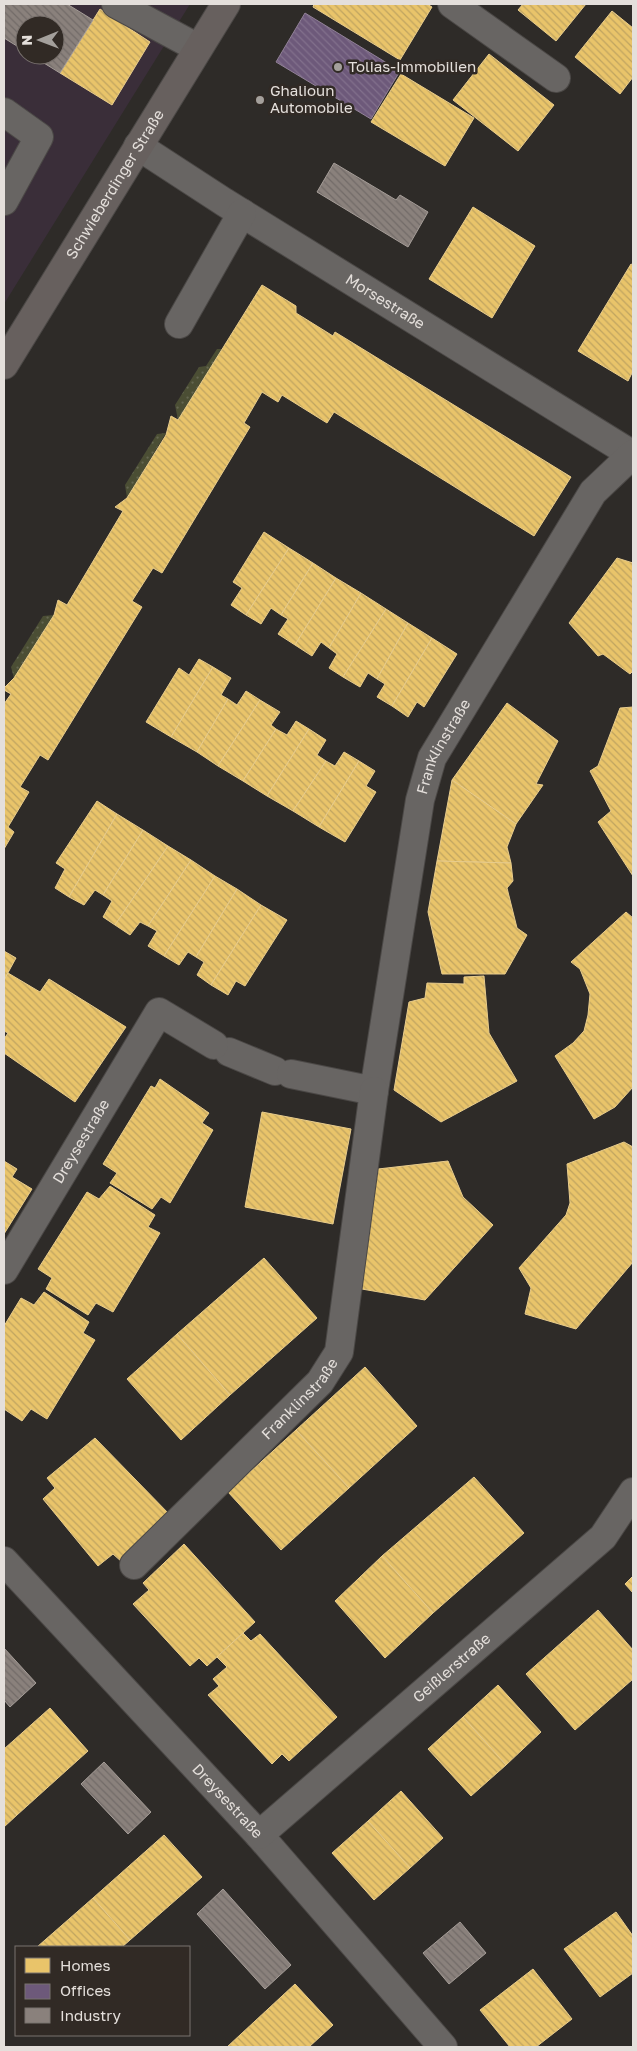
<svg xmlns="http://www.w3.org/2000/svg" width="637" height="2051" font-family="'Golos Text',sans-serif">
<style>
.commercial{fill:#3a2e39;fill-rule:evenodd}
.green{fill:url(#green-dots)}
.homes{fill:url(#homes-back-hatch);stroke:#e8cc8c}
.offices{fill:url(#offices-back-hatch);stroke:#918197}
.industry{fill:url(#industry-back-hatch);stroke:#a59d98}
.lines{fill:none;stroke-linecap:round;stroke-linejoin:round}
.minor-casing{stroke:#4b4846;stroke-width:30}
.major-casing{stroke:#4b4846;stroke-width:30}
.minor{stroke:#686563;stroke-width:28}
.major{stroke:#67605e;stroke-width:28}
.poi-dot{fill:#a4a09c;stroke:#312a25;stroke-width:2}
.labels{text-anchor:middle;stroke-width:5;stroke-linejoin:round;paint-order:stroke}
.poi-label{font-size:15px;fill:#e4dfdb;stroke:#312a25;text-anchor:start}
.street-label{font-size:15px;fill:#e4dfdb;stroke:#312a25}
</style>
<defs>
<pattern id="green-dots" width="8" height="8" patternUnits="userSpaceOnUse" patternTransform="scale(1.25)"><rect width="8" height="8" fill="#4b4e34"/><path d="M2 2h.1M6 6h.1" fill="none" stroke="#656751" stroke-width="1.8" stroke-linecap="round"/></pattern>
<pattern id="homes-back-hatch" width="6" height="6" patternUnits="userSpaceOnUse" patternTransform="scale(1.25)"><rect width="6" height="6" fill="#e9c46a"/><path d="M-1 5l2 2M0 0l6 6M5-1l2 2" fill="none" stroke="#c0a460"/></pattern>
<pattern id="offices-back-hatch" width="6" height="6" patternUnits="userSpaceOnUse" patternTransform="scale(1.25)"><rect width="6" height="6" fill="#6d597a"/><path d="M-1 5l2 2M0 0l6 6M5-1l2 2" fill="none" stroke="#82708c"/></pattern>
<pattern id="industry-back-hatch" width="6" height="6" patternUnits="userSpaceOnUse" patternTransform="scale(1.25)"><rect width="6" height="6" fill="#8a817c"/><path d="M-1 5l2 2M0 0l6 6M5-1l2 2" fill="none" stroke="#726b68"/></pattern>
</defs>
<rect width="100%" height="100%" fill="#2e2b28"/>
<!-- commercial -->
<path class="commercial" d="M 4,4 L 190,4 L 4,304 ZM 25,25 L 55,25 L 55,55 L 25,55 Z"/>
<!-- green -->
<g class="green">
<path d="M 217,349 L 222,349 L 178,420 L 175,405 L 199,367 L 206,366 Z"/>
<path d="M 166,433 L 127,498 L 125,485 L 157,434 Z"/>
<path d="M 54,615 L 14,678 L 11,667 L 43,616 Z"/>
</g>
<!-- homes -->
<g class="homes">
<path d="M 314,4 L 427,4 L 432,7 L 400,60 L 313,7 Z"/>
<path d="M 523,4 L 586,4 L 556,41 L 518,10 Z"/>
<path d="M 100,9 L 150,42 L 112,105 L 60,73 Z"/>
<path d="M 612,11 L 633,28 L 633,77 L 620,94 L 575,57 Z"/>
<path d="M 489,54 L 554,105 L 518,151 L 453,100 Z"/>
<path d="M 401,74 L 474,118 L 445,166 L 371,122 Z"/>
<path d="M 473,207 L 535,246 L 492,318 L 429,279 Z"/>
<path d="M 631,264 L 633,265 L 633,371 L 628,381 L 578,351 Z"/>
<path d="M 262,285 L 296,306 L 296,313 L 333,336 L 335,332 L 571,477 L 534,536 L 334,412 L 327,423 L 282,395 L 278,402 L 262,392 L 244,423 L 250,427 L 162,573 L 153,568 L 132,601 L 142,607 L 48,760 L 40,755 L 20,787 L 29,792 L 8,827 L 14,832 L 4,849 L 4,704 L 11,694 L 4,690 L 4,688 L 14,678 L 54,615 L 58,600 L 67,605 L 123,511 L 115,507 L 127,498 L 166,435 L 171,416 L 178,420 Z"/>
<path d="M 264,532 L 289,548 L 246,615 L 231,605 L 242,588 L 233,582 Z"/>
<path d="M 289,548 L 313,563 L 281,615 L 271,608 L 261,624 L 246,615 Z"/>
<path d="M 617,558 L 633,563 L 633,671 L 630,674 L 603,654 L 598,656 L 569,623 Z"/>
<path d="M 313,563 L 336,578 L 295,645 L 278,634 L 288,619 L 281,615 Z"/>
<path d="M 336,578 L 361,593 L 329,648 L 321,642 L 312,656 L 295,645 Z"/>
<path d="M 361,593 L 386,609 L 343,677 L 329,668 L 337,654 L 329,648 Z"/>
<path d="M 386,609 L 408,623 L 377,679 L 368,673 L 360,687 L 343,677 Z"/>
<path d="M 408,623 L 432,638 L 392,706 L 377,697 L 385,684 L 377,679 Z"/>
<path d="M 432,638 L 457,654 L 424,707 L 417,702 L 408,717 L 392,706 Z"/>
<path d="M 199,659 L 213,667 L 171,737 L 146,722 L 179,668 L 189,675 Z"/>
<path d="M 213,667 L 231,678 L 221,695 L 228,699 L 197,752 L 171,737 Z"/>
<path d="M 246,691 L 260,700 L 218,766 L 197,752 L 228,699 L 237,705 Z"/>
<path d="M 260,700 L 280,712 L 271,725 L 276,729 L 243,781 L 218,766 Z"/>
<path d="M 507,703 L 558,741 L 536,784 L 543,785 L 516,824 L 452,780 Z"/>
<path d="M 633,707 L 633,876 L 598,822 L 611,811 L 590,771 L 598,766 L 620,708 Z"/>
<path d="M 296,721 L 309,729 L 267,796 L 243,781 L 276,729 L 287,735 Z"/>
<path d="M 309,729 L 326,740 L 317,755 L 326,761 L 293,811 L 267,796 Z"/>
<path d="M 344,752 L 359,761 L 319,827 L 293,811 L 326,761 L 335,766 Z"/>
<path d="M 359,761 L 375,771 L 366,786 L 376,792 L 345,842 L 319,827 Z"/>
<path d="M 452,780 L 516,824 L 507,847 L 511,863 L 437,861 Z"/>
<path d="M 97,801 L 117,814 L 69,897 L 55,888 L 65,869 L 56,863 Z"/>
<path d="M 117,814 L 143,830 L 103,895 L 95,890 L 84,905 L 69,897 Z"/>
<path d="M 143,830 L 168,846 L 115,925 L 103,917 L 112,901 L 103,895 Z"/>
<path d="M 168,846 L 191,860 L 148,926 L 140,922 L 130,935 L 115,925 Z"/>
<path d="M 191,860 L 215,876 L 164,956 L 148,946 L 157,931 L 148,926 Z"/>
<path d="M 437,861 L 511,863 L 513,881 L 507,888 L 517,928 L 527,935 L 505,974 L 442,974 L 428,912 Z"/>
<path d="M 215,876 L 237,889 L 196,957 L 188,952 L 179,965 L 164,956 Z"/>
<path d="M 237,889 L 261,905 L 211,985 L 197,975 L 204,962 L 196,957 Z"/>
<path d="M 261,905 L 287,920 L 245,986 L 236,981 L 228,995 L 211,985 Z"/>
<path d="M 626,912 L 633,918 L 633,1087 L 615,1107 L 594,1119 L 555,1056 L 573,1043 L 584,1031 L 588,1015 L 590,994 L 580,969 L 571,962 Z"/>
<path d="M 4,951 L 16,958 L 4,980 Z"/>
<path d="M 8,973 L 40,992 L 49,979 L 126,1027 L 75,1102 L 4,1053 L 4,1039 L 8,1033 L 4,1031 L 4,980 Z"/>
<path d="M 484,976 L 489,1033 L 517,1081 L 441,1122 L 394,1090 L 409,1002 L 425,998 L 427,983 L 464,984 L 464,977 Z"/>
<path d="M 160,1079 L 209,1113 L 202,1123 L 213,1130 L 170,1203 L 161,1197 L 152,1209 L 110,1183 L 117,1173 L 103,1164 L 151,1086 L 155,1088 Z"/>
<path d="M 262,1112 L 351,1129 L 333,1224 L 245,1207 Z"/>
<path d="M 624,1142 L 633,1147 L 633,1262 L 576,1329 L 525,1314 L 531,1288 L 519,1268 L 566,1215 L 570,1203 L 567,1164 Z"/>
<path d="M 4,1161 L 17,1169 L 12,1177 L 32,1189 L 4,1234 Z"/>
<path d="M 448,1161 L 463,1197 L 493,1225 L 425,1300 L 356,1288 L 378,1169 Z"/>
<path d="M 110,1186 L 155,1215 L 148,1227 L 160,1233 L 113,1312 L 96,1303 L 88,1315 L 46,1289 L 52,1278 L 38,1269 L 87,1192 L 99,1199 Z"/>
<path d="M 264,1258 L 317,1318 L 230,1395 L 177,1334 Z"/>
<path d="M 44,1292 L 89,1322 L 83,1333 L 95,1340 L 47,1419 L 31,1409 L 22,1421 L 4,1409 L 4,1326 L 21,1298 L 34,1305 Z"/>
<path d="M 177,1334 L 230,1395 L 181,1440 L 127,1379 Z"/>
<path d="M 365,1367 L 417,1426 L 349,1488 L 296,1430 Z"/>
<path d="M 296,1430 L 349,1488 L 281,1550 L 228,1492 Z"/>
<path d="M 95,1438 L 171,1516 L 122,1562 L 113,1554 L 98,1566 L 43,1499 L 55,1488 L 47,1478 Z"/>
<path d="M 474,1477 L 524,1533 L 433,1613 L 382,1556 Z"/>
<path d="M 184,1544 L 255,1622 L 207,1666 L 199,1658 L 190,1666 L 133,1604 L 149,1590 L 143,1583 Z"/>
<path d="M 382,1556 L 433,1613 L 385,1658 L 335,1601 Z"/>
<path d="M 633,1576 L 633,1593 L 625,1584 Z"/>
<path d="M 598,1610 L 633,1650 L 633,1679 L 575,1730 L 526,1674 Z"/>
<path d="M 243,1633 L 251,1641 L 260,1634 L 337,1717 L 289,1761 L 282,1754 L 272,1764 L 208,1695 L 219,1686 L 213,1679 L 227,1667 L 217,1657 Z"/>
<path d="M 498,1685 L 541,1732 L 506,1765 L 463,1717 Z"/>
<path d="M 50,1708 L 88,1751 L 17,1815 L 4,1800 L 4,1749 Z"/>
<path d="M 463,1717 L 506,1765 L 471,1796 L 428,1749 Z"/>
<path d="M 401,1791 L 443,1838 L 410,1868 L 368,1821 Z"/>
<path d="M 4,1800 L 17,1815 L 4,1827 Z"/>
<path d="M 368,1821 L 410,1868 L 374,1900 L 332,1853 Z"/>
<path d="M 164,1835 L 202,1877 L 130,1940 L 93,1898 Z"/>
<path d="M 93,1898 L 130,1940 L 122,1947 L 37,1947 Z"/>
<path d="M 616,1912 L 633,1936 L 633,1973 L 600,1997 L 564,1949 Z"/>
<path d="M 533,1969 L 572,2019 L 536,2047 L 510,2047 L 480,2010 Z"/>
<path d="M 295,1984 L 333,2025 L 309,2047 L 227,2047 Z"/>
</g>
<!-- offices -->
<path class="offices" d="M 305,13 L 400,71 L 371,119 L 276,62 Z"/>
<!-- industry -->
<g class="industry">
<path d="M 4,4 L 67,4 L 93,20 L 60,73 L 31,55 L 55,55 L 55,25 L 25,25 L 25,51 L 4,38 Z"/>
<path d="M 334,163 L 396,200 L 400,195 L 428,212 L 408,247 L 317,192 Z"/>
<path d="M 4,1648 L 36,1683 L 10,1707 L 4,1700 Z"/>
<path d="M 104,1762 L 151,1812 L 128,1834 L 81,1784 Z"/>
<path d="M 223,1889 L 291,1965 L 265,1989 L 197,1914 Z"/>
<path d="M 460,1922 L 486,1953 L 449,1984 L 423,1953 Z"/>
</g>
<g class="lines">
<defs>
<g id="minor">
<path d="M 116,4 L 198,48"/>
<path d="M 452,4 L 556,78"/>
<path d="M 4,112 L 39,137 L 4,201"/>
<path id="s1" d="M 138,146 L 224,202 L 633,455"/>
<path d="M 179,324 L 242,213"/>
<path d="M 229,1052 L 275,1071"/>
<path id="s2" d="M 291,1074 L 374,1091 L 420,800 L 432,758 L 593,492 L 633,454"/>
<path id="s3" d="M 4,1270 L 159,1012 L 214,1045"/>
<path id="s4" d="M 4,1561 L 259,1835 L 443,2047"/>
<path id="s5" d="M 134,1565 L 320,1382 L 339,1352 L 374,1091"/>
<path id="s6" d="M 259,1835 L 603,1537 L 633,1492"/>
</g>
<g id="major">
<path id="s7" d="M 4,365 L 226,4"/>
</g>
</defs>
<!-- minor casing -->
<use href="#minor" class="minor-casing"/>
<!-- major casing -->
<use href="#major" class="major-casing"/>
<!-- minor -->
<use href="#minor" class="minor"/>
<!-- major -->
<use href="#major" class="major"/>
</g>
<!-- markers -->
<g class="poi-dot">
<circle cx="338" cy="67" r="5"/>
<circle cx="260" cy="100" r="5"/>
</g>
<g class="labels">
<!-- poi labels -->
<g class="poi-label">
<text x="348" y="72">Tolias-Immobilien</text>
<text x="270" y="96">Ghalioun<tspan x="270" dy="17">Automobile</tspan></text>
</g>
<!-- street labels -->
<g class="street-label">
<text dy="5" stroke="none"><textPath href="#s7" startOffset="212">Schwieberdinger Straße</textPath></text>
<text dy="5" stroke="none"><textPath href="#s1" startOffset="292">Morsestraße</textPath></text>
<text dy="5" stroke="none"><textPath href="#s2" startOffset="438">Franklinstraße</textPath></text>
<text dy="5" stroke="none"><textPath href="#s3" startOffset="150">Dreysestraße</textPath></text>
<text dy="5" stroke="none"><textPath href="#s5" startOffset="235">Franklinstraße</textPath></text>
<text dy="5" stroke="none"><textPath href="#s6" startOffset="255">Geißlerstraße</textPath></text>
<text dy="5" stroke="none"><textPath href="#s4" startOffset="328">Dreysestraße</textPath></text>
</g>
</g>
<!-- border -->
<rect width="637" height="2051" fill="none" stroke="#e4dfdb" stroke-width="10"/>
<!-- legend -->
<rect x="15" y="1946" width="175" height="90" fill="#312a25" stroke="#79726e"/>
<rect x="25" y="1958" width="25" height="15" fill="#e9c46a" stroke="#79726e"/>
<text x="60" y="1971" font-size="15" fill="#e4dfdb">Homes</text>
<rect x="25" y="1984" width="25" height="15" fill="#6d597a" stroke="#79726e"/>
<text x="60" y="1996" font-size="15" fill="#e4dfdb">Offices</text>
<rect x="25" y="2008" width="25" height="15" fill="#8a817c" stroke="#79726e"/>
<text x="60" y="2021" font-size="15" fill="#e4dfdb">Industry</text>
<!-- north arrow -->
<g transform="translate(40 40) rotate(269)"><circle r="24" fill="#312a25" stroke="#79726e"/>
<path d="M0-4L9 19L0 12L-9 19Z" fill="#a4a09c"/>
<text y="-8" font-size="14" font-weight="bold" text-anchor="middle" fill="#e4dfdb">N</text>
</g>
</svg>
